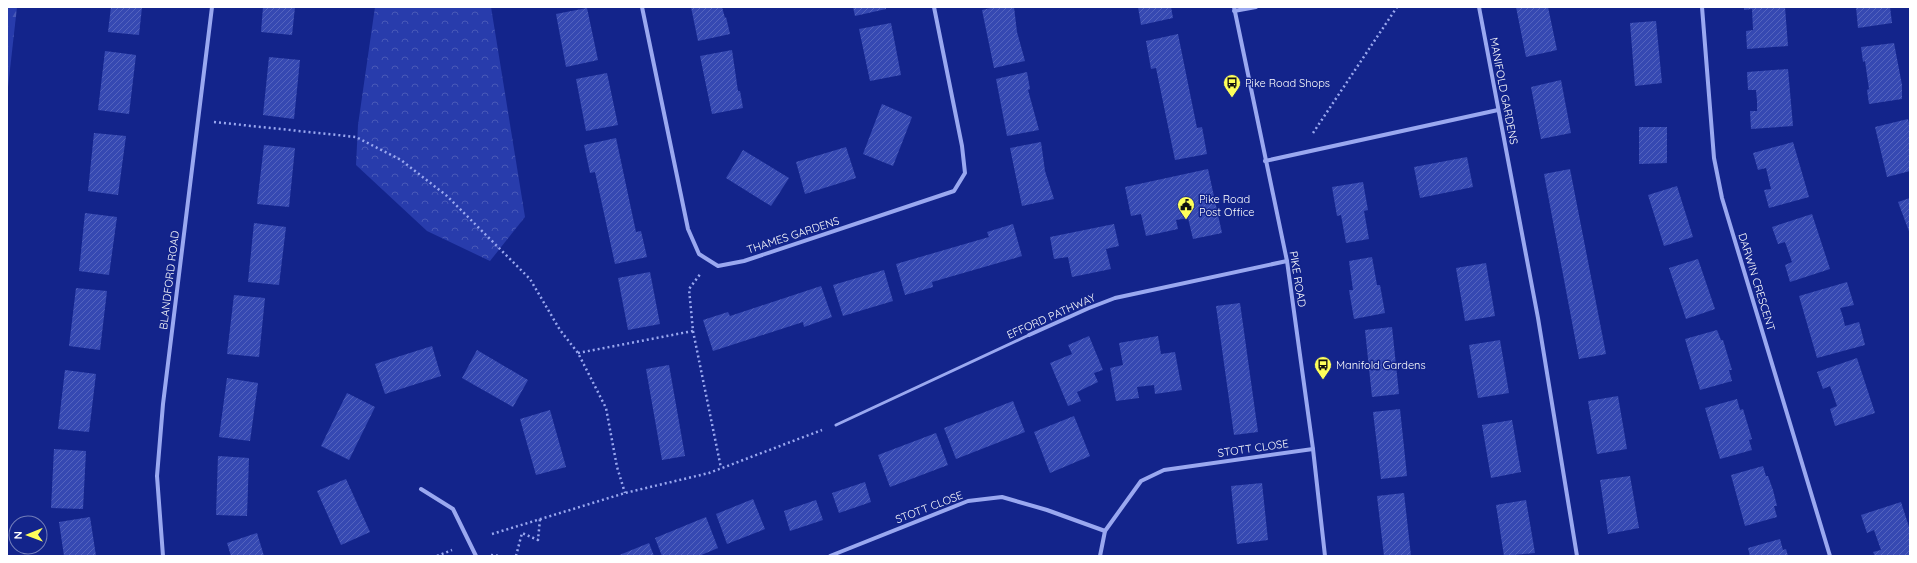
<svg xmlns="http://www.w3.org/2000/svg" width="1917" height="563" font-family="Quicksand,sans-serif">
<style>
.forest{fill:url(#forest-firs)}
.park{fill:url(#park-crowns)}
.building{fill:url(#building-hatch)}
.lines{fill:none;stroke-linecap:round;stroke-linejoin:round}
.path{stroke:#9aa8f0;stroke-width:2.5;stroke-dasharray:2 3;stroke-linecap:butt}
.lane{stroke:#9aa8f0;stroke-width:3}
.street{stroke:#9aa8f0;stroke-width:4}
.labels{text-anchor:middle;stroke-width:3;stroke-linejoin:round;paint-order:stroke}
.poi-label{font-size:11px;fill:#fff;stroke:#13248b;text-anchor:start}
.street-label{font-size:11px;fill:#fff;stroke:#13248b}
</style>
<defs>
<pattern id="forest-firs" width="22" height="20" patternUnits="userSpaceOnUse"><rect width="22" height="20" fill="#283cac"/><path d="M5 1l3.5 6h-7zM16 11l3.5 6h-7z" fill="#4859b8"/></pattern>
<pattern id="park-crowns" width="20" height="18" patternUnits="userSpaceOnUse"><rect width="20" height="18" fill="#283cac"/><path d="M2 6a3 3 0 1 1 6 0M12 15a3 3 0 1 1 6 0" fill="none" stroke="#4859b8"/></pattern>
<pattern id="building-hatch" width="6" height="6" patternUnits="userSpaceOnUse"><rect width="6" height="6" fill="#3649b2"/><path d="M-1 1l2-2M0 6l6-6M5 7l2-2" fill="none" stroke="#5464be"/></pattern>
</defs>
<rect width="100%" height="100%" fill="#13248b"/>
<!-- forest -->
<path class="forest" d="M 7,7 L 17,7 L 7,96 Z"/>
<!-- park -->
<path class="park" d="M 375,7 L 491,7 L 525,217 L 490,261 L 427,231 L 356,165 L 358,125 Z"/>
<!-- building -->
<g class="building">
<path d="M 111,7 L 142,7 L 139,35 L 108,32 Z"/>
<path d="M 263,7 L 295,7 L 292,35 L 261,32 Z"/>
<path d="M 691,7 L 722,7 L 725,18 L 726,17 L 730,34 L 698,41 Z"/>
<path d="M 853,7 L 886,7 L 886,9 L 855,16 Z"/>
<path d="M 995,7 L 1014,7 L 1017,32 L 1025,61 L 994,68 L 982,10 Z"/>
<path d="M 1138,7 L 1171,7 L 1173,18 L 1141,25 Z"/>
<path d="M 1516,7 L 1548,7 L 1557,50 L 1526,57 Z"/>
<path d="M 1744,7 L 1785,7 L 1788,46 L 1747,49 L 1746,31 L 1753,30 L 1752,9 L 1744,10 Z"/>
<path d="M 1856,7 L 1890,7 L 1892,23 L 1858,28 Z"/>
<path d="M 587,8 L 598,60 L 566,67 L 556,14 Z"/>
<path d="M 1656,21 L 1662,83 L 1635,86 L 1630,23 Z"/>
<path d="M 891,23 L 901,75 L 870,81 L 859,29 Z"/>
<path d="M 1178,34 L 1197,128 L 1202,127 L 1207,154 L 1175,160 L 1156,68 L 1151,69 L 1146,41 Z"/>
<path d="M 1894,43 L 1902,85 L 1902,99 L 1869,104 L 1867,90 L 1869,89 L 1865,61 L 1863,62 L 1861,47 Z"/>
<path d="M 732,50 L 738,91 L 740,91 L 743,108 L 712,114 L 700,56 Z"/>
<path d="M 105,51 L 136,55 L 129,114 L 98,110 Z"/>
<path d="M 269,57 L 300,60 L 294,119 L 263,115 Z"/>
<path d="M 1788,69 L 1793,126 L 1751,129 L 1750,111 L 1757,111 L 1757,101 L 1756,90 L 1748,90 L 1747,72 Z"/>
<path d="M 1027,72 L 1030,89 L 1028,90 L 1039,130 L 1007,136 L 996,79 Z"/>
<path d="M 607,73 L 618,125 L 586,131 L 576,79 Z"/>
<path d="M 1561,80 L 1571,133 L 1541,139 L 1531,87 Z"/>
<path d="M 882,104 L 912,117 L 893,166 L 863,154 Z"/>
<path d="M 1908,119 L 1910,127 L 1910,171 L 1887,177 L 1875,127 Z"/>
<path d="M 1639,127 L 1667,127 L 1667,163 L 1639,164 Z"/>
<path d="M 94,133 L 126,136 L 118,195 L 88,191 Z"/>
<path d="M 616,138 L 636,232 L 641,231 L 647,257 L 615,264 L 595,172 L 590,173 L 584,145 Z"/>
<path d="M 1041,142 L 1045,171 L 1054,199 L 1022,206 L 1010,148 Z"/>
<path d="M 1793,142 L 1809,197 L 1769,208 L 1764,190 L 1771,189 L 1766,168 L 1758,170 L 1753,153 Z"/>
<path d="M 264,145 L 295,148 L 289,207 L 257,204 Z"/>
<path d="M 846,147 L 856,178 L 805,194 L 796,162 Z"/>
<path d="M 743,150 L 789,178 L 771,206 L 726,178 Z"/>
<path d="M 1467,157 L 1473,187 L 1420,198 L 1414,167 Z"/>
<path d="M 1208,169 L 1222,233 L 1193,239 L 1188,218 L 1176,220 L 1178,229 L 1146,236 L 1141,214 L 1131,216 L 1125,187 Z"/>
<path d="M 1570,169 L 1606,354 L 1579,359 L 1544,174 Z"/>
<path d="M 1363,182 L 1368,210 L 1364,211 L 1369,239 L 1346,243 L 1341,215 L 1337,216 L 1332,187 Z"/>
<path d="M 1677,186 L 1693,237 L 1664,246 L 1648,195 Z"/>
<path d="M 1910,198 L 1910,234 L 1898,202 Z"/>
<path d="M 85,213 L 117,217 L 109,275 L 79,271 Z"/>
<path d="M 1812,214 L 1830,269 L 1790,282 L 1785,265 L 1792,262 L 1785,242 L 1778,244 L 1772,227 Z"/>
<path d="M 254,223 L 286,227 L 279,285 L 248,282 Z"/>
<path d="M 1013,224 L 1022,256 L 932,282 L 933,287 L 905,295 L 896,264 L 989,237 L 987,232 Z"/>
<path d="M 1114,224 L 1119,246 L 1106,249 L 1111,269 L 1072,277 L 1068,257 L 1054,259 L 1050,237 Z"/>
<path d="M 1372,257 L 1377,285 L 1380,285 L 1385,313 L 1354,319 L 1349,290 L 1353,290 L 1349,261 Z"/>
<path d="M 1698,259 L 1715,309 L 1686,319 L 1669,268 Z"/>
<path d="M 1486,263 L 1495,316 L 1465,321 L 1456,268 Z"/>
<path d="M 884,270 L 893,301 L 843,316 L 833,285 Z"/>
<path d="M 650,272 L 660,324 L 628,330 L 618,278 Z"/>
<path d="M 1847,282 L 1854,305 L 1840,308 L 1843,317 L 1845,326 L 1859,322 L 1865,345 L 1817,358 L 1799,296 Z"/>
<path d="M 821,286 L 832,317 L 804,327 L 803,322 L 713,351 L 703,320 L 728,312 L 730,316 Z"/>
<path d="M 76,288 L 107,291 L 100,350 L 69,346 Z"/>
<path d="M 234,295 L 265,298 L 259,357 L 227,354 Z"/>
<path d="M 1240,303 L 1258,432 L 1234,435 L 1216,306 Z"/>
<path d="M 1392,327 L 1399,394 L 1372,397 L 1365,330 Z"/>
<path d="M 1717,330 L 1721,340 L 1723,340 L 1732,370 L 1729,370 L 1732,381 L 1700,390 L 1685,339 Z"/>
<path d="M 1089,336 L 1103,370 L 1094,373 L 1098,382 L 1077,392 L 1081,401 L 1068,406 L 1050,363 L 1072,354 L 1068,345 Z"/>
<path d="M 1158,336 L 1161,354 L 1175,352 L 1182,390 L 1155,394 L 1154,385 L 1137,387 L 1139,398 L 1116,401 L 1110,368 L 1123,365 L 1119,343 Z"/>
<path d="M 1500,340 L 1509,393 L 1478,398 L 1469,345 Z"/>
<path d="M 432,346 L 441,376 L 385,394 L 375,364 Z"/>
<path d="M 477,350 L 528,380 L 513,407 L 462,378 Z"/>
<path d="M 1857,358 L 1875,413 L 1835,426 L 1830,409 L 1837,406 L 1830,386 L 1823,389 L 1817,372 Z"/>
<path d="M 669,365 L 685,456 L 662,460 L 646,369 Z"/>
<path d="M 65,370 L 96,374 L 89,432 L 58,429 Z"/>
<path d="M 227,378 L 258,383 L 250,441 L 219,437 Z"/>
<path d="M 347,393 L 375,407 L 349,460 L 321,446 Z"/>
<path d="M 1618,396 L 1627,449 L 1597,454 L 1588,401 Z"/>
<path d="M 1737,399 L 1740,410 L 1743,409 L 1752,439 L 1749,440 L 1752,450 L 1720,459 L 1705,408 Z"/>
<path d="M 1013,401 L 1025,432 L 956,459 L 944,428 Z"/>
<path d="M 1400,409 L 1407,476 L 1381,479 L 1373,412 Z"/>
<path d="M 550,410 L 566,467 L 536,475 L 520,419 Z"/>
<path d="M 1074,416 L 1090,456 L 1050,473 L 1034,432 Z"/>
<path d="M 1512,420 L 1521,472 L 1491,478 L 1482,425 Z"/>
<path d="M 936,433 L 948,465 L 890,487 L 878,455 Z"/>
<path d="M 54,449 L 86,451 L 83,509 L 51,508 Z"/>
<path d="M 218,456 L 249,458 L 247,516 L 216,515 Z"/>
<path d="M 1763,466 L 1766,476 L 1768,476 L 1773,490 L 1777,506 L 1774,506 L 1777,517 L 1745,526 L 1731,475 Z"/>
<path d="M 1630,476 L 1639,528 L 1608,534 L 1600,480 Z"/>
<path d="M 346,479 L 370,532 L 341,545 L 317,491 Z"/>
<path d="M 865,482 L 871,502 L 839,513 L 832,493 Z"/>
<path d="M 1262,483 L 1268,540 L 1237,544 L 1231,486 Z"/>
<path d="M 1404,493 L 1411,556 L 1384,556 L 1377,496 Z"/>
<path d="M 753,499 L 765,529 L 727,544 L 716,514 Z"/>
<path d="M 816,500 L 823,520 L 790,531 L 784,511 Z"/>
<path d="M 1526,500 L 1535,553 L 1504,556 L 1496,505 Z"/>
<path d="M 1901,502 L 1910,530 L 1910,556 L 1875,556 L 1873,552 L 1881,550 L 1874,530 L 1867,533 L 1861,515 Z"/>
<path d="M 90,517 L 96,556 L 64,556 L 59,522 Z"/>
<path d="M 706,517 L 718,548 L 699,556 L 662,556 L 655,538 Z"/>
<path d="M 257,533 L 264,556 L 231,556 L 227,543 Z"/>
<path d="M 1780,539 L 1783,550 L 1786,549 L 1788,556 L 1750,556 L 1748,548 Z"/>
<path d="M 649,543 L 654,556 L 617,556 Z"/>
</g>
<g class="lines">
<!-- path -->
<g class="path">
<path d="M 214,122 L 356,137 L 401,160 L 447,196 L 530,279 L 560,330 L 578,353 L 606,408 L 617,467 L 625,493"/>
<path d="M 1313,133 L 1397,7"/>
<path d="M 693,331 L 721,468"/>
<path d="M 578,353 L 693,331 L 689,289 L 701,273"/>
<path d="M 492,534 L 625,493 L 709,473 L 822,430"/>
<path d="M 491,555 L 501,556"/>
<path d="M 437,556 L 452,550"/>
<path d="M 516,556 L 522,533 L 538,540 L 540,519"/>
</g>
<!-- lane -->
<path class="lane" d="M 836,425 L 1029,335"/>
<!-- street -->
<g class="street">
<path d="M 642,7 L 688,229 L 699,254 L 718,266 L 744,261 L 954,191 L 965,173 L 962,146 L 934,7"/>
<path d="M 1234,7 L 1287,261 L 1313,449 L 1325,556"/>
<path d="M 1479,7 L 1538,318 L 1577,556"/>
<path d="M 1702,7 L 1714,158 L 1722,198 L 1830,556"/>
<path d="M 1234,11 L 1256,7"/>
<path d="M 1265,161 L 1498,110"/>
<path d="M 1029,335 L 1089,308 L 1115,298 L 1287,261"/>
<path d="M 421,489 L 453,509 L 476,556"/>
<path d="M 163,556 L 157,476 L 163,404 L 212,7"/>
<path d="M 830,556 L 968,501 L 1002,497 L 1047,510 L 1105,531"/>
<path d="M 1100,556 L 1105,531 L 1141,481 L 1164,470 L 1313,449"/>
</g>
</g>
<!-- icons -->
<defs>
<symbol id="bus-pin" viewBox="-11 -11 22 30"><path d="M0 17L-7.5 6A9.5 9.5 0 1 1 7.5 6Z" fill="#feff5a" stroke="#13248b"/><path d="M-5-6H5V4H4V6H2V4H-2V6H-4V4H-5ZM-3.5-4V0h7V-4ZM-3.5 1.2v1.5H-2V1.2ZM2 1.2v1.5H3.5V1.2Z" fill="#111"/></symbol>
<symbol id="civic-pin" viewBox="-11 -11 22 30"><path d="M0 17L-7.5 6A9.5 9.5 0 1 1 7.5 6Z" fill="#feff5a" stroke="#13248b"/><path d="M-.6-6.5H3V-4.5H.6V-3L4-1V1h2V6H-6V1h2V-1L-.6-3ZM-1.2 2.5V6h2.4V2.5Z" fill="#111"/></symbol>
</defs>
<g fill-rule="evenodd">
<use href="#bus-pin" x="1222" y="73" width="20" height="27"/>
<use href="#civic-pin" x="1176" y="195" width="20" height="27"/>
<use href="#bus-pin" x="1313" y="355" width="20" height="27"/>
</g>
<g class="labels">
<!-- poi labels -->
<g class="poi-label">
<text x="1245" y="87">Pike Road Shops</text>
<text x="1199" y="203">Pike Road<tspan x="1199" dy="13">Post Office</tspan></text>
<text x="1336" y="369">Manifold Gardens</text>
</g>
<!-- street labels -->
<g class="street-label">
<text transform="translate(1504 91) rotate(79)" y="4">MANIFOLD GARDENS</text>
<text transform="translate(793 235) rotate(-18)" y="4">THAMES GARDENS</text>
<text transform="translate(1298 279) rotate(81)" y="4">PIKE ROAD</text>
<text transform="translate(169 280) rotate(-83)" y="4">BLANDFORD ROAD</text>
<text transform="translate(1757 282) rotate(73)" y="4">DARWIN CRESCENT</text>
<text transform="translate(1051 316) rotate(-24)" y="4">EFFORD PATHWAY</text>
<text transform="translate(1253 448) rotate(-8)" y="4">STOTT CLOSE</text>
<text transform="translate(929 507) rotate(-21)" y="4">STOTT CLOSE</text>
</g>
</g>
<!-- border -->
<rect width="1917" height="563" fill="none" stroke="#ffffff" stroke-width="16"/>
<!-- north arrow -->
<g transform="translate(28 535) rotate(269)"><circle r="19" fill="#13248b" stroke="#717cb9"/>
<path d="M0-3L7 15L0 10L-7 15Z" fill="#feff5a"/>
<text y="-6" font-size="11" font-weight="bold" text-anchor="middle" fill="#ffffff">N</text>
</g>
</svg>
